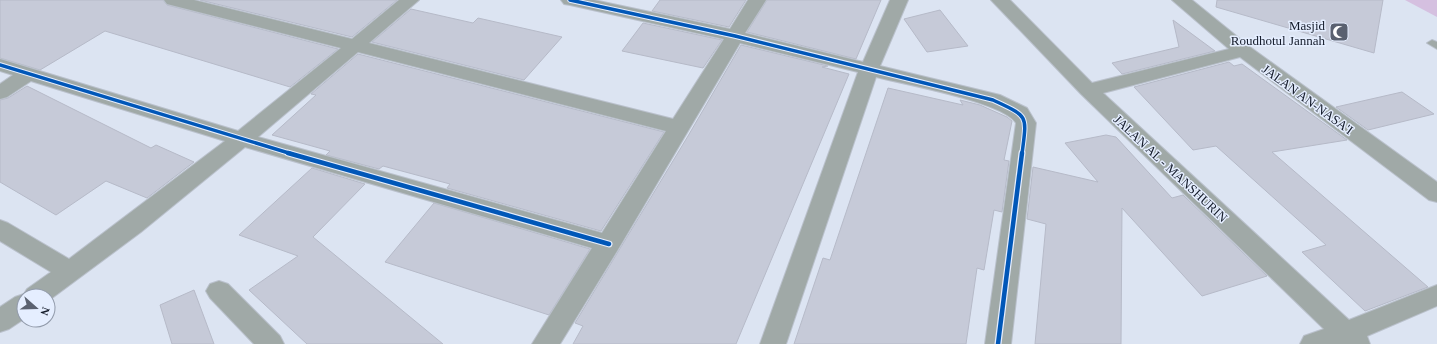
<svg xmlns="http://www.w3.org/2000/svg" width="1437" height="344" font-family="'Times New Roman',serif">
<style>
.green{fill:#d5c0e0}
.building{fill:#c6cad8;stroke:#b6bac8}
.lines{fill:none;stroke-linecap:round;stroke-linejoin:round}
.service-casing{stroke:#bac1cc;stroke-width:2}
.minor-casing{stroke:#bac1cc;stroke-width:2}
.service{fill:#a0a9a7;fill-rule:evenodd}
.minor{fill:#a0a9a7;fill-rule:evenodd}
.cycleway-far1-casing{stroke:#e5eeff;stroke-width:5.5}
.cycleway-casing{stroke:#e5eeff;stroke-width:7}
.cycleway-far1{stroke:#0057b8;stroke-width:3.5}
.cycleway{stroke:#0057b8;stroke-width:4.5}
.labels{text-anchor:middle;stroke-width:3;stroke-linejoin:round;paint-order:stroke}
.poi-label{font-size:13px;fill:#141b2a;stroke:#e5eeff;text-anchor:end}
.street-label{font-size:13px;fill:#141b2a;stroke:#e5eeff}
</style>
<rect width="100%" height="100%" fill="#dce4f2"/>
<!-- green -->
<path class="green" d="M 1405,0 L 1437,0 L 1437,17 Z"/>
<!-- building -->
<g class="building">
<path d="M 0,0 L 163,0 L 167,5 L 338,49 L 290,87 L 105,31 L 40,70 L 0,58 Z"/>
<path d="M 200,0 L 397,0 L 352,37 Z"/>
<path d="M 660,0 L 746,0 L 729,27 L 652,11 Z"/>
<path d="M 767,0 L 881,0 L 856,59 L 747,32 Z"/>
<path d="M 1217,0 L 1383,0 L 1374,53 L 1216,7 Z"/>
<path d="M 411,9 L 473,23 L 478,18 L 562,37 L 524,80 L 372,42 Z"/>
<path d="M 940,10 L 968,46 L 927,52 L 904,19 Z"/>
<path d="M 1173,20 L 1215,51 L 1122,74 L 1112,63 L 1179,47 Z"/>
<path d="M 643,23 L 722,40 L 703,68 L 622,51 Z"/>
<path d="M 741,45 L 828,66 L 822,67 L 849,74 L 736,344 L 573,344 L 583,326 L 575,323 L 688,136 Z"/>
<path d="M 358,54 L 664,132 L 601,231 L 447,188 L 450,184 L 383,166 L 379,169 L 326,155 L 330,151 L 272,135 L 316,95 L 311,94 Z"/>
<path d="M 1229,62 L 1234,66 L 1242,64 L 1347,140 L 1272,152 L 1428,287 L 1365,311 L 1302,252 L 1326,245 L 1216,146 L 1193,150 L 1134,87 Z"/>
<path d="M 27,86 L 151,148 L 156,145 L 194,162 L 147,198 L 106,181 L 56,215 L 0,182 L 0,100 L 8,98 Z"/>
<path d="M 888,88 L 963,105 L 960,100 L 980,105 L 1007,117 L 1012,121 L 1004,160 L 1009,161 L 1002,212 L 994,210 L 984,270 L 977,268 L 966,344 L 794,344 L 823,258 L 830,260 Z"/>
<path d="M 1402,92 L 1434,114 L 1368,130 L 1336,107 Z"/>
<path d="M 1106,135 L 1116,137 L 1172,198 L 1183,195 L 1267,276 L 1202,296 L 1122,208 L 1121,344 L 1035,344 L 1046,224 L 1027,219 L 1033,167 L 1098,182 L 1065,143 Z"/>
<path d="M 312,168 L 365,184 L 313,237 L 443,344 L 307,344 L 249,290 L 298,256 L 239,235 Z"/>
<path d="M 434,203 L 590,249 L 549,315 L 385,262 Z"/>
<path d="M 194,290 L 214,344 L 172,344 L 160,305 Z"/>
</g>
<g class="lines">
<defs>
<path id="service" d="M 1432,40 L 1437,42 L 1437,49 L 1427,43 Z"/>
<g id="minor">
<path d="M 164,0 L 194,0 L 352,39 L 399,0 L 419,0 L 369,43 L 673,119 L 724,39 L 570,5 L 564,4 L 561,0 L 594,0 L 730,29 L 748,0 L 766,0 L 745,33 L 863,62 L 890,0 L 908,0 L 880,66 L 1000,95 L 1027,108 L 1036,123 L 1011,344 L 985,344 L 1016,123 C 1004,102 903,84 876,77 L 786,344 L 760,344 L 858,72 L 740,43 L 617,251 L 560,344 L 532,344 L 592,248 L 245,147 L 141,232 L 48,301 L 48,296 L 24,296 L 24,319 L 9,329 L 0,332 L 0,307 L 15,297 L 24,294 L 27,289 L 51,272 L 0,241 L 0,220 L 8,223 L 69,259 L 225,141 L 31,81 L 7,97 L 0,99 L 0,84 L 13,75 L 0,71 L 0,59 L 238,131 L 341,48 L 167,4 ZM 358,52 L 666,131 L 602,233 L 258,137 Z"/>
<path d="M 991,0 L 1010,0 L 1092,83 L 1229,49 L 1172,0 L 1192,0 L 1250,47 L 1437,182 L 1437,202 L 1429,200 L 1240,57 L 1103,93 L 1349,320 L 1437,285 L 1437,306 L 1367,336 L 1370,344 L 1300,344 L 1304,336 L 1324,329 L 1081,94 Z"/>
<path d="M 219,281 L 228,284 L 280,336 L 284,344 L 254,344 L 210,298 L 206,291 L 210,284 Z"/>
</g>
</defs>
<!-- service casing -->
<use href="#service" class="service-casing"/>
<!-- minor casing -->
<use href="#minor" class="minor-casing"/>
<!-- service -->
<use href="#service" class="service"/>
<!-- minor -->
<use href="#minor" class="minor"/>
<defs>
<g id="cycleway-far1">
<path d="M 570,0 L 735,36 L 993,100 C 1029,117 1027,114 1022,154"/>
<path d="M 0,65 L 292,154"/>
</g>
<g id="cycleway">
<path d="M 288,153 L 609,244"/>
<path d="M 998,344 L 1022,153"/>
</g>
</defs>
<!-- cycleway-far1 casing -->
<use href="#cycleway-far1" class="cycleway-far1-casing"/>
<!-- cycleway casing -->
<use href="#cycleway" class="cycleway-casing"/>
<!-- cycleway-far1 -->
<use href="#cycleway-far1" class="cycleway-far1"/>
<!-- cycleway -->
<use href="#cycleway" class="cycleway"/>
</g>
<!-- icons -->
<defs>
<symbol id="mosque-square" viewBox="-11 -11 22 22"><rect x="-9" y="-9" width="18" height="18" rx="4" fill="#5a6170" stroke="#e5eeff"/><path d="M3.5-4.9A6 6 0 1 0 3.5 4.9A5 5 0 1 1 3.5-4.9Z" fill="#fff"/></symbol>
</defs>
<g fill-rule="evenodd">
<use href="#mosque-square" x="1328" y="21" width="22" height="22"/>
</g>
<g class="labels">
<!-- poi labels -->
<g class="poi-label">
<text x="1325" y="30">Masjid<tspan x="1325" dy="15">Roudhotul Jannah</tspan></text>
</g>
<!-- street labels -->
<g class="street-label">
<text transform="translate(1308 99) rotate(36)" y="5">JALAN AN-NASA'I</text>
<text transform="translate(1171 168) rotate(43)" y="5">JALAN AL - MANSHURIN</text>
</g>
</g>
<!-- north arrow -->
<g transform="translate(36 308) rotate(110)"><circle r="19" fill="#e5eeff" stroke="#919aaa"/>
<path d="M0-3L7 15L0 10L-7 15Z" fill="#5a6170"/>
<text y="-6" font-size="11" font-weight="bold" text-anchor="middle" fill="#141b2a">N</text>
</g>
</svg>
